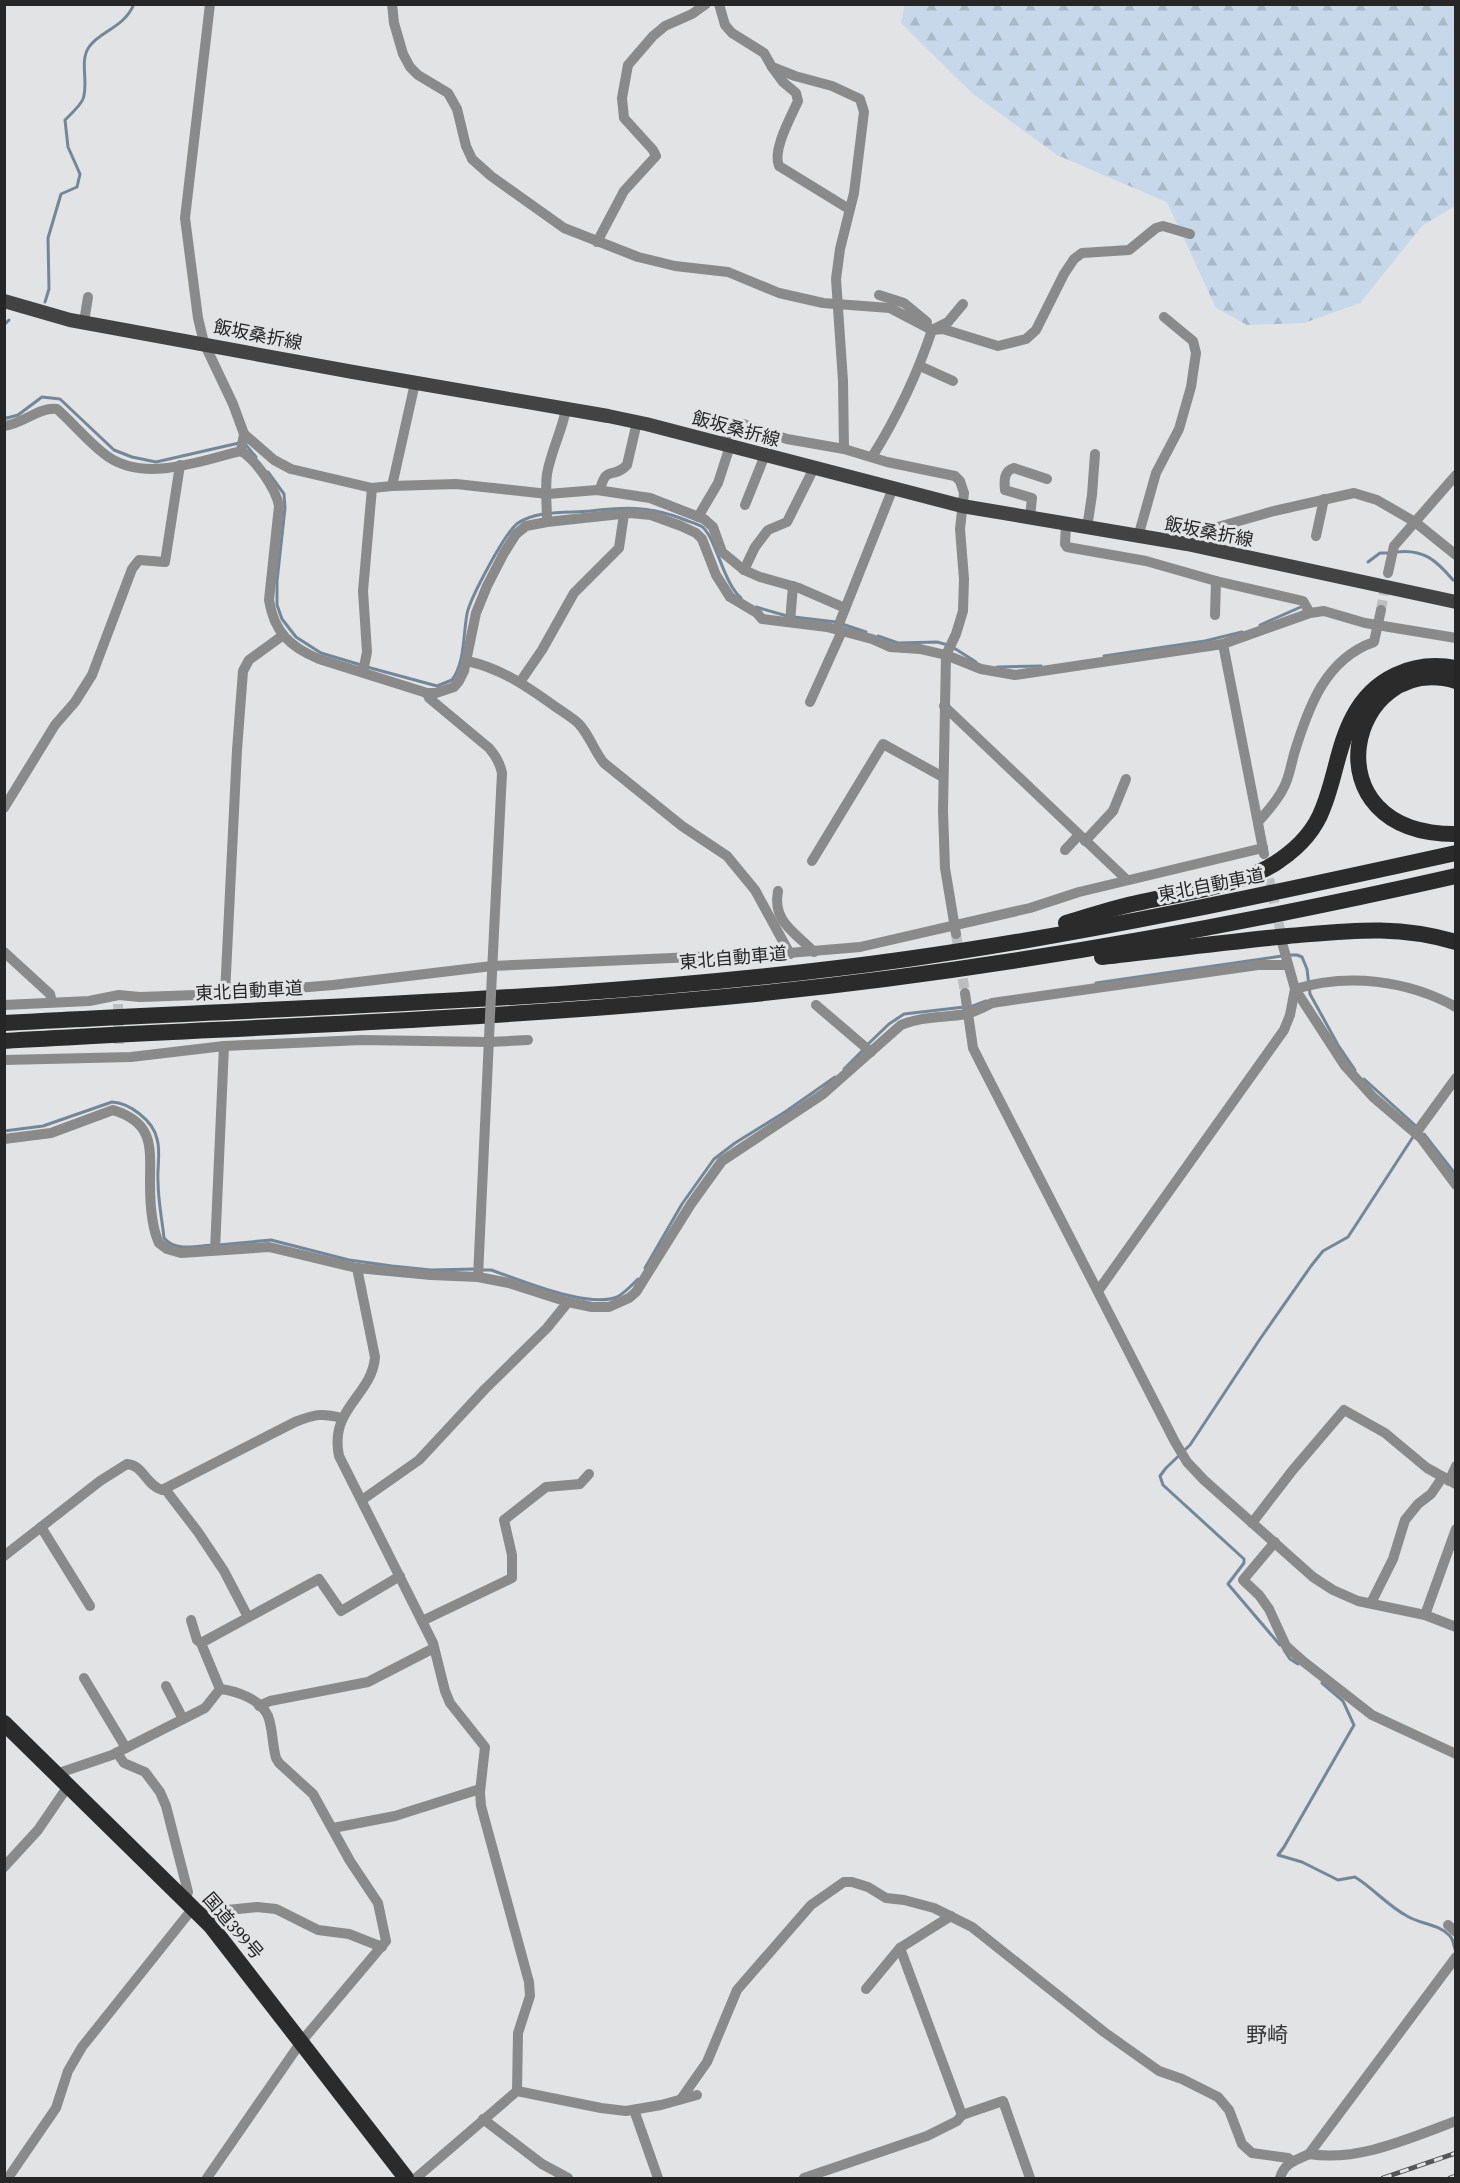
<svg xmlns="http://www.w3.org/2000/svg" width="1460" height="2183" font-family="'Source Serif 4','Noto Sans JP',serif">
<style>
.forest{fill:url(#forest-firs)}
.lines{fill:none;stroke-linecap:round;stroke-linejoin:round}
.stream{stroke:#728899;stroke-width:3}
.minor-tunnel{stroke:#bcbdbe;stroke-width:10;stroke-dasharray:10 5;stroke-linecap:butt}
.minor{stroke:#898a89;stroke-width:10}
.major{stroke:#424342;stroke-width:14}
.highway{stroke:#2a2b2a;stroke-width:16}
.rail-casing{stroke:#555657;stroke-width:5}
.rail{stroke:#e1e3e4;stroke-width:3;stroke-dasharray:9;stroke-linecap:butt}
.minor-bridge{stroke:#898a89;stroke-width:10}
.labels{text-anchor:middle;stroke-width:6;stroke-linejoin:round;paint-order:stroke}
.street-label{font-size:18px;fill:#262627;stroke:#e1e3e4}
.quarter-label{font-size:21px;fill:#333435;stroke:#e1e3e4}
</style>
<defs>
<pattern id="forest-firs" width="22" height="20" patternUnits="userSpaceOnUse" patternTransform="scale(1.5)"><rect width="22" height="20" fill="#c6d8e9"/><path d="M5 1l3.5 6h-7zM16 11l3.5 6h-7z" fill="#aab9c8"/></pattern>
</defs>
<rect width="100%" height="100%" fill="#e1e3e4"/>
<!-- forest -->
<path class="forest" d="M 905,4 L 1455,5 L 1455,206 L 1422,226 L 1360,303 L 1304,323 L 1247,325 L 1216,308 L 1167,202 L 1057,155 L 972,93 L 901,23 Z"/>
<g class="lines">
<!-- stream -->
<g class="stream">
<path d="M 45,302 L 49,289 L 48,238 L 61,194 L 77,187 L 80,174 L 68,147 L 65,120 C 71,114 80,106 83,99 C 89,83 79,61 89,47 C 100,31 124,28 134,4"/>
<path d="M 4,325 L 9,320"/>
<path d="M 4,417 L 7,418 L 18,415 L 42,397 L 60,399 L 114,450 L 132,457 L 156,462 L 239,443"/>
<path d="M 245,444 L 256,457"/>
<path d="M 268,472 L 284,494 L 285,508 L 277,581 L 277,605 L 282,619 L 296,637 L 321,653 L 361,665"/>
<path d="M 1396,552 C 1424,549 1436,560 1453,580"/>
<path d="M 1368,562 L 1380,553 L 1390,553"/>
<path d="M 756,607 L 787,616"/>
<path d="M 794,617 L 836,622 L 866,632"/>
<path d="M 1260,625 L 1303,606"/>
<path d="M 878,636 L 898,643 L 937,642 L 948,645"/>
<path d="M 954,648 L 976,662"/>
<path d="M 1104,656 L 1205,641 L 1242,632"/>
<path d="M 367,667 L 437,686 L 452,680 C 465,663 463,635 467,614 C 470,598 506,531 518,523 C 537,510 568,513 590,511 C 625,507 647,506 680,518 C 687,521 695,523 701,526 C 715,534 723,583 741,598"/>
<path d="M 997,667 L 1041,666"/>
<path d="M 1289,955 L 1297,955 L 1302,957 L 1307,969 L 1310,994 L 1338,1045 L 1355,1070"/>
<path d="M 1096,983 L 1282,956"/>
<path d="M 867,1045 L 889,1024 L 904,1014 L 973,1006 L 986,1001"/>
<path d="M 844,1069 L 863,1050"/>
<path d="M 1364,1079 L 1417,1127"/>
<path d="M 4,1131 L 43,1126 L 112,1102 C 129,1103 153,1120 157,1139 C 161,1151 157,1168 158,1181 C 158,1200 162,1219 164,1238 C 175,1252 196,1246 212,1245"/>
<path d="M 1424,1134 L 1456,1175"/>
<path d="M 218,1245 L 271,1240 L 349,1260 L 392,1266 L 431,1270 L 476,1269"/>
<path d="M 645,1268 L 682,1204 L 714,1159 L 735,1143 L 785,1112 L 835,1077"/>
<path d="M 482,1270 L 491,1270 C 521,1280 588,1309 617,1297 C 625,1293 632,1285 638,1279"/>
<path d="M 1280,1645 L 1228,1584 L 1244,1563 L 1244,1559 L 1163,1485 L 1160,1476 L 1166,1468 L 1190,1445 L 1260,1339 L 1311,1266 L 1323,1251 L 1348,1237 L 1413,1137"/>
<path d="M 1284,1650 L 1290,1659 L 1298,1664"/>
<path d="M 1322,1683 L 1343,1701 L 1354,1725 L 1284,1847 L 1278,1855 L 1302,1862 L 1338,1880 L 1355,1877 C 1373,1888 1388,1906 1407,1916 C 1420,1924 1438,1924 1449,1935 C 1454,1939 1453,1946 1456,1951"/>
</g>
<!-- minor-tunnel -->
<g class="minor-tunnel">
<path d="M 1381,610 L 1386,581"/>
<path d="M 1266,864 L 1283,943"/>
<path d="M 956,934 L 965,993"/>
<path d="M 118,1004 L 119,1048"/>
</g>
<!-- minor -->
<g class="minor">
<path d="M 210,4 L 185,218 L 198,318 L 204,343 L 233,404 L 244,434 L 241,451"/>
<path d="M 392,4 L 394,23 L 403,54 L 410,67 L 418,75 L 448,93 L 457,109 L 466,146 L 472,159 L 491,176 L 564,228 L 638,257 L 675,266 L 728,272 L 779,293 L 823,303 L 890,308 L 932,330 L 943,329 L 998,346 L 1026,339 L 1036,330 L 1064,274 L 1074,259 L 1082,253 L 1129,250 L 1156,228 L 1163,226 L 1190,234"/>
<path d="M 719,4 L 725,25 L 732,33 L 764,53 L 772,67 L 795,76 L 832,86 L 860,99 L 864,112 L 854,193 L 840,249 L 836,279 L 843,381 L 844,449"/>
<path d="M 772,67 L 783,82 L 796,93 L 798,101 C 791,117 772,150 779,166 L 849,209"/>
<path d="M 597,242 L 624,191 L 656,156 L 653,150 L 624,118 L 622,98 L 628,65 L 653,36 L 665,26 L 692,14 L 706,4"/>
<path d="M 879,295 L 904,303 L 927,322"/>
<path d="M 84,322 L 88,297"/>
<path d="M 920,366 L 953,381"/>
<path d="M 4,426 C 23,424 38,407 57,409 C 74,424 88,442 107,456 C 145,483 200,461 241,451"/>
<path d="M 244,434 L 274,460 L 291,469 L 372,488 L 392,486 L 456,484 L 548,494 L 597,490 L 650,498 L 704,519 L 713,527 L 722,552 L 744,570 L 760,577 L 799,588 L 845,608"/>
<path d="M 723,444 L 732,428 L 743,424 L 787,439 L 844,449 L 887,462 L 955,476 L 960,481 L 964,493 L 960,529 L 964,579 L 963,611 L 956,634 L 946,655 L 943,811 L 945,868 L 956,934"/>
<path d="M 241,451 C 256,460 276,489 279,506 L 269,600 C 274,632 290,647 319,659 L 427,693 L 436,693 L 454,687 L 459,681 L 464,671 L 476,613 L 487,586 L 504,553 L 516,534 L 526,526 L 547,522 L 630,513 L 651,515 L 681,526 L 696,533 L 702,539 L 716,575 L 730,597 L 757,613 L 762,619 L 827,627 L 872,639 L 890,647 L 920,649 L 946,655 L 981,669 L 1015,675 L 1223,644 L 1310,613 L 1324,611 L 1365,623 L 1456,638"/>
<path d="M 872,457 C 897,417 917,375 932,330 L 948,322 L 963,304"/>
<path d="M 392,486 L 415,383"/>
<path d="M 600,490 C 606,464 613,480 627,465 L 637,422"/>
<path d="M 745,505 L 765,455"/>
<path d="M 698,517 L 718,483 L 730,446"/>
<path d="M 1030,517 L 1032,498 L 1005,490 C 1004,480 1004,471 1014,468 L 1047,479"/>
<path d="M 547,522 C 547,507 545,489 547,474 C 551,451 562,431 566,409"/>
<path d="M 1066,524 L 1065,544 L 1067,547 L 1146,561 L 1216,581 L 1303,601 L 1310,613"/>
<path d="M 1087,528 L 1092,495 L 1095,454"/>
<path d="M 1316,536 L 1324,499"/>
<path d="M 1138,537 L 1156,473 L 1179,429 L 1191,387 L 1196,353 L 1193,341 L 1164,317"/>
<path d="M 1187,544 L 1211,529 L 1274,511 L 1354,493 L 1377,500 L 1415,522 L 1456,555"/>
<path d="M 744,570 L 755,547 L 768,530 L 787,522 L 814,468"/>
<path d="M 1388,573 L 1394,546 L 1456,475"/>
<path d="M 1215,615 L 1216,581"/>
<path d="M 790,622 L 793,586"/>
<path d="M 837,629 L 893,488"/>
<path d="M 1223,644 L 1264,854"/>
<path d="M 467,661 C 500,668 525,685 553,705 C 561,711 572,717 579,724 C 590,736 594,751 604,763 L 682,826 L 727,856 L 755,890 L 790,954"/>
<path d="M 363,672 L 367,652 L 363,591 L 372,488"/>
<path d="M 520,682 L 542,650 L 574,593 L 619,548 L 624,514"/>
<path d="M 427,693 L 429,698 L 489,748 C 496,756 500,763 502,773 L 492,972"/>
<path d="M 810,702 L 842,631"/>
<path d="M 944,706 L 1127,880"/>
<path d="M 4,808 L 55,725 L 75,702 L 92,675 L 132,569 L 139,560 L 165,562 L 180,465"/>
<path d="M 1258,822 C 1267,812 1277,801 1283,789 C 1289,779 1291,765 1294,754 C 1308,708 1325,659 1374,642 L 1381,610"/>
<path d="M 1085,841 L 1113,811 L 1126,779"/>
<path d="M 1065,850 L 1079,835"/>
<path d="M 812,861 L 883,744 L 943,777"/>
<path d="M 778,891 C 772,922 795,932 814,952"/>
<path d="M 4,952 L 50,994 L 52,1002"/>
<path d="M 965,993 L 973,1048 L 981,1064 L 1175,1442 L 1187,1462 L 1204,1480 L 1313,1577 L 1333,1590 L 1358,1601 L 1425,1615 L 1456,1627"/>
<path d="M 225,994 L 237,750 L 243,671 L 249,660 L 282,636"/>
<path d="M 4,1005 L 89,1001 L 119,995 L 140,997 L 225,994 L 333,985 L 492,966 L 717,956 L 754,956 L 860,947 L 1030,908 L 1079,892 L 1263,848"/>
<path d="M 816,1005 L 871,1052"/>
<path d="M 1456,1007 C 1407,980 1348,973 1295,989 L 1345,1066 L 1373,1097 L 1421,1138 L 1456,1185"/>
<path d="M 4,1060 L 131,1057 L 224,1046 L 362,1040 L 489,1042 L 528,1040"/>
<path d="M 1416,1133 L 1456,1078"/>
<path d="M 4,1139 L 51,1133 L 113,1110 C 155,1123 150,1148 150,1183 C 150,1202 151,1226 159,1243 L 167,1249 L 181,1253 L 269,1247 L 357,1268 L 431,1275 L 478,1277 L 509,1283 L 568,1302 L 592,1307 L 609,1307 L 629,1298 L 636,1292 L 691,1204 L 722,1161 L 823,1094 L 901,1025 C 922,1016 944,1018 966,1014 C 975,1012 984,1007 992,1003 L 1258,965 L 1288,965"/>
<path d="M 215,1250 L 224,1046"/>
<path d="M 357,1268 L 375,1357 C 372,1396 329,1408 339,1456 L 433,1643 L 445,1691 L 450,1703 L 485,1747 L 480,1792 L 481,1806 L 529,1982 L 530,1996 L 518,2033 L 517,2091"/>
<path d="M 478,1277 L 489,1038"/>
<path d="M 1098,1291 L 1284,1030 L 1290,1015 L 1295,989 L 1283,946"/>
<path d="M 1449,1481 L 1456,1466"/>
<path d="M 165,1489 L 198,1532 L 224,1571 L 248,1617"/>
<path d="M 362,1500 L 419,1460 L 485,1389 L 547,1328 L 568,1302"/>
<path d="M 1252,1523 L 1292,1471 L 1344,1410 L 1385,1433 L 1427,1468 L 1456,1484"/>
<path d="M 41,1527 L 90,1606"/>
<path d="M 1275,1542 L 1243,1580 L 1259,1595 L 1269,1609 L 1286,1646 L 1304,1662 L 1372,1715 L 1456,1754"/>
<path d="M 4,1556 L 100,1481 L 127,1464 C 143,1465 146,1485 162,1490 L 295,1422 C 315,1414 321,1413 342,1418"/>
<path d="M 1371,1603 L 1393,1559 L 1405,1520 L 1418,1504 L 1431,1494 L 1442,1478"/>
<path d="M 1425,1615 L 1456,1529"/>
<path d="M 191,1620 L 197,1640 L 201,1643"/>
<path d="M 422,1621 L 512,1578 L 512,1555 L 504,1520 L 546,1487 L 580,1484 L 589,1474"/>
<path d="M 84,1678 L 126,1748"/>
<path d="M 166,1686 L 183,1719"/>
<path d="M 259,1706 L 270,1701 L 368,1682 L 434,1648"/>
<path d="M 117,1753 L 124,1763 L 145,1772 L 160,1792 L 166,1806 L 188,1892 L 185,1901"/>
<path d="M 56,1774 L 112,1755 L 205,1708 L 220,1689 L 201,1643 L 319,1579 L 341,1611 L 400,1576"/>
<path d="M 333,1828 L 395,1816 L 480,1789"/>
<path d="M 4,1867 L 38,1830 L 68,1786"/>
<path d="M 202,1917 L 208,1912 L 257,1907 L 276,1909 L 318,1930 L 349,1934 L 382,1947"/>
<path d="M 1448,1925 L 1456,1932"/>
<path d="M 866,1989 L 900,1948 L 951,1916"/>
<path d="M 681,2099 L 707,2062 L 737,1990 L 811,1905 L 844,1882 L 852,1882 L 868,1887 L 886,1898 L 904,1900 L 934,1908 L 972,1927 L 1104,2032 L 1159,2071 L 1182,2079 L 1218,2097 L 1229,2110 L 1242,2144 L 1252,2153 L 1288,2158 L 1292,2161"/>
<path d="M 634,2110 L 658,2178"/>
<path d="M 962,2115 L 1003,2101 L 1030,2178"/>
<path d="M 483,2119 L 542,2164 L 568,2178"/>
<path d="M 1309,2154 C 1358,2162 1410,2138 1456,2121"/>
<path d="M 8,2178 L 56,2108 L 68,2071 L 82,2047 L 193,1908"/>
<path d="M 207,2178 L 301,2042 L 386,1941 L 378,1903 L 350,1861 L 313,1794 L 279,1763 L 276,1758 C 272,1744 273,1729 268,1716 C 260,1699 237,1691 220,1689"/>
<path d="M 416,2178 L 517,2091 L 601,2108 L 626,2111 L 661,2105 L 697,2095"/>
<path d="M 804,2178 L 927,2136 L 957,2121 L 962,2115 L 900,1948"/>
<path d="M 1280,2178 C 1285,2162 1295,2161 1309,2154 L 1456,1957"/>
</g>
<!-- major -->
<path class="major" d="M 4,301 L 70,320 L 353,372 L 608,416 L 646,424 L 962,506 L 1187,544 L 1456,602"/>
<!-- highway -->
<g class="highway">
<path d="M 1456,681 C 1348,650 1305,835 1456,834"/>
<path d="M 1066,923 C 1087,917 1107,910 1128,905 C 1172,894 1244,887 1280,860 C 1299,847 1315,830 1323,808 C 1335,779 1338,745 1353,717 C 1373,678 1413,660 1456,668"/>
<path d="M 1102,957 C 1164,950 1226,942 1288,936 C 1348,931 1396,924 1456,942"/>
<path d="M 4,1023 C 305,1006 608,1001 907,959 C 1091,933 1274,893 1456,853"/>
<path d="M 4,1041 C 229,1028 455,1021 680,1001 C 941,979 1200,934 1456,876"/>
<path d="M 4,1723 L 211,1926 L 406,2178"/>
</g>
<defs>
<g id="rail">
<path d="M 1383,2178 L 1456,2153"/>
<path d="M 1450,2178 L 1456,2176"/>
</g>
</defs>
<!-- rail casing -->
<use href="#rail" class="rail-casing"/>
<!-- rail -->
<use href="#rail" class="rail"/>
<!-- minor-bridge -->
<path class="minor-bridge" d="M 489,1038 L 492,973"/>
</g>
<g class="labels">
<!-- street labels -->
<g class="street-label">
<text transform="translate(258 335) rotate(11)" y="6">飯坂桑折線</text>
<text transform="translate(736 429) rotate(15)" y="6">飯坂桑折線</text>
<text transform="translate(1209 532) rotate(11)" y="6">飯坂桑折線</text>
<text transform="translate(1211 885) rotate(-11)" y="6">東北自動車道</text>
<text transform="translate(733 958) rotate(-5)" y="6">東北自動車道</text>
<text transform="translate(249 991) rotate(-3)" y="6">東北自動車道</text>
<text transform="translate(233 1926) rotate(49)" y="6">国道399号</text>
</g>
<!-- quarter labels -->
<g class="quarter-label">
<text x="1267" y="2042">野崎</text>
</g>
</g>
<!-- border -->
<rect width="1460" height="2183" fill="none" stroke="#262627" stroke-width="12"/>
</svg>
